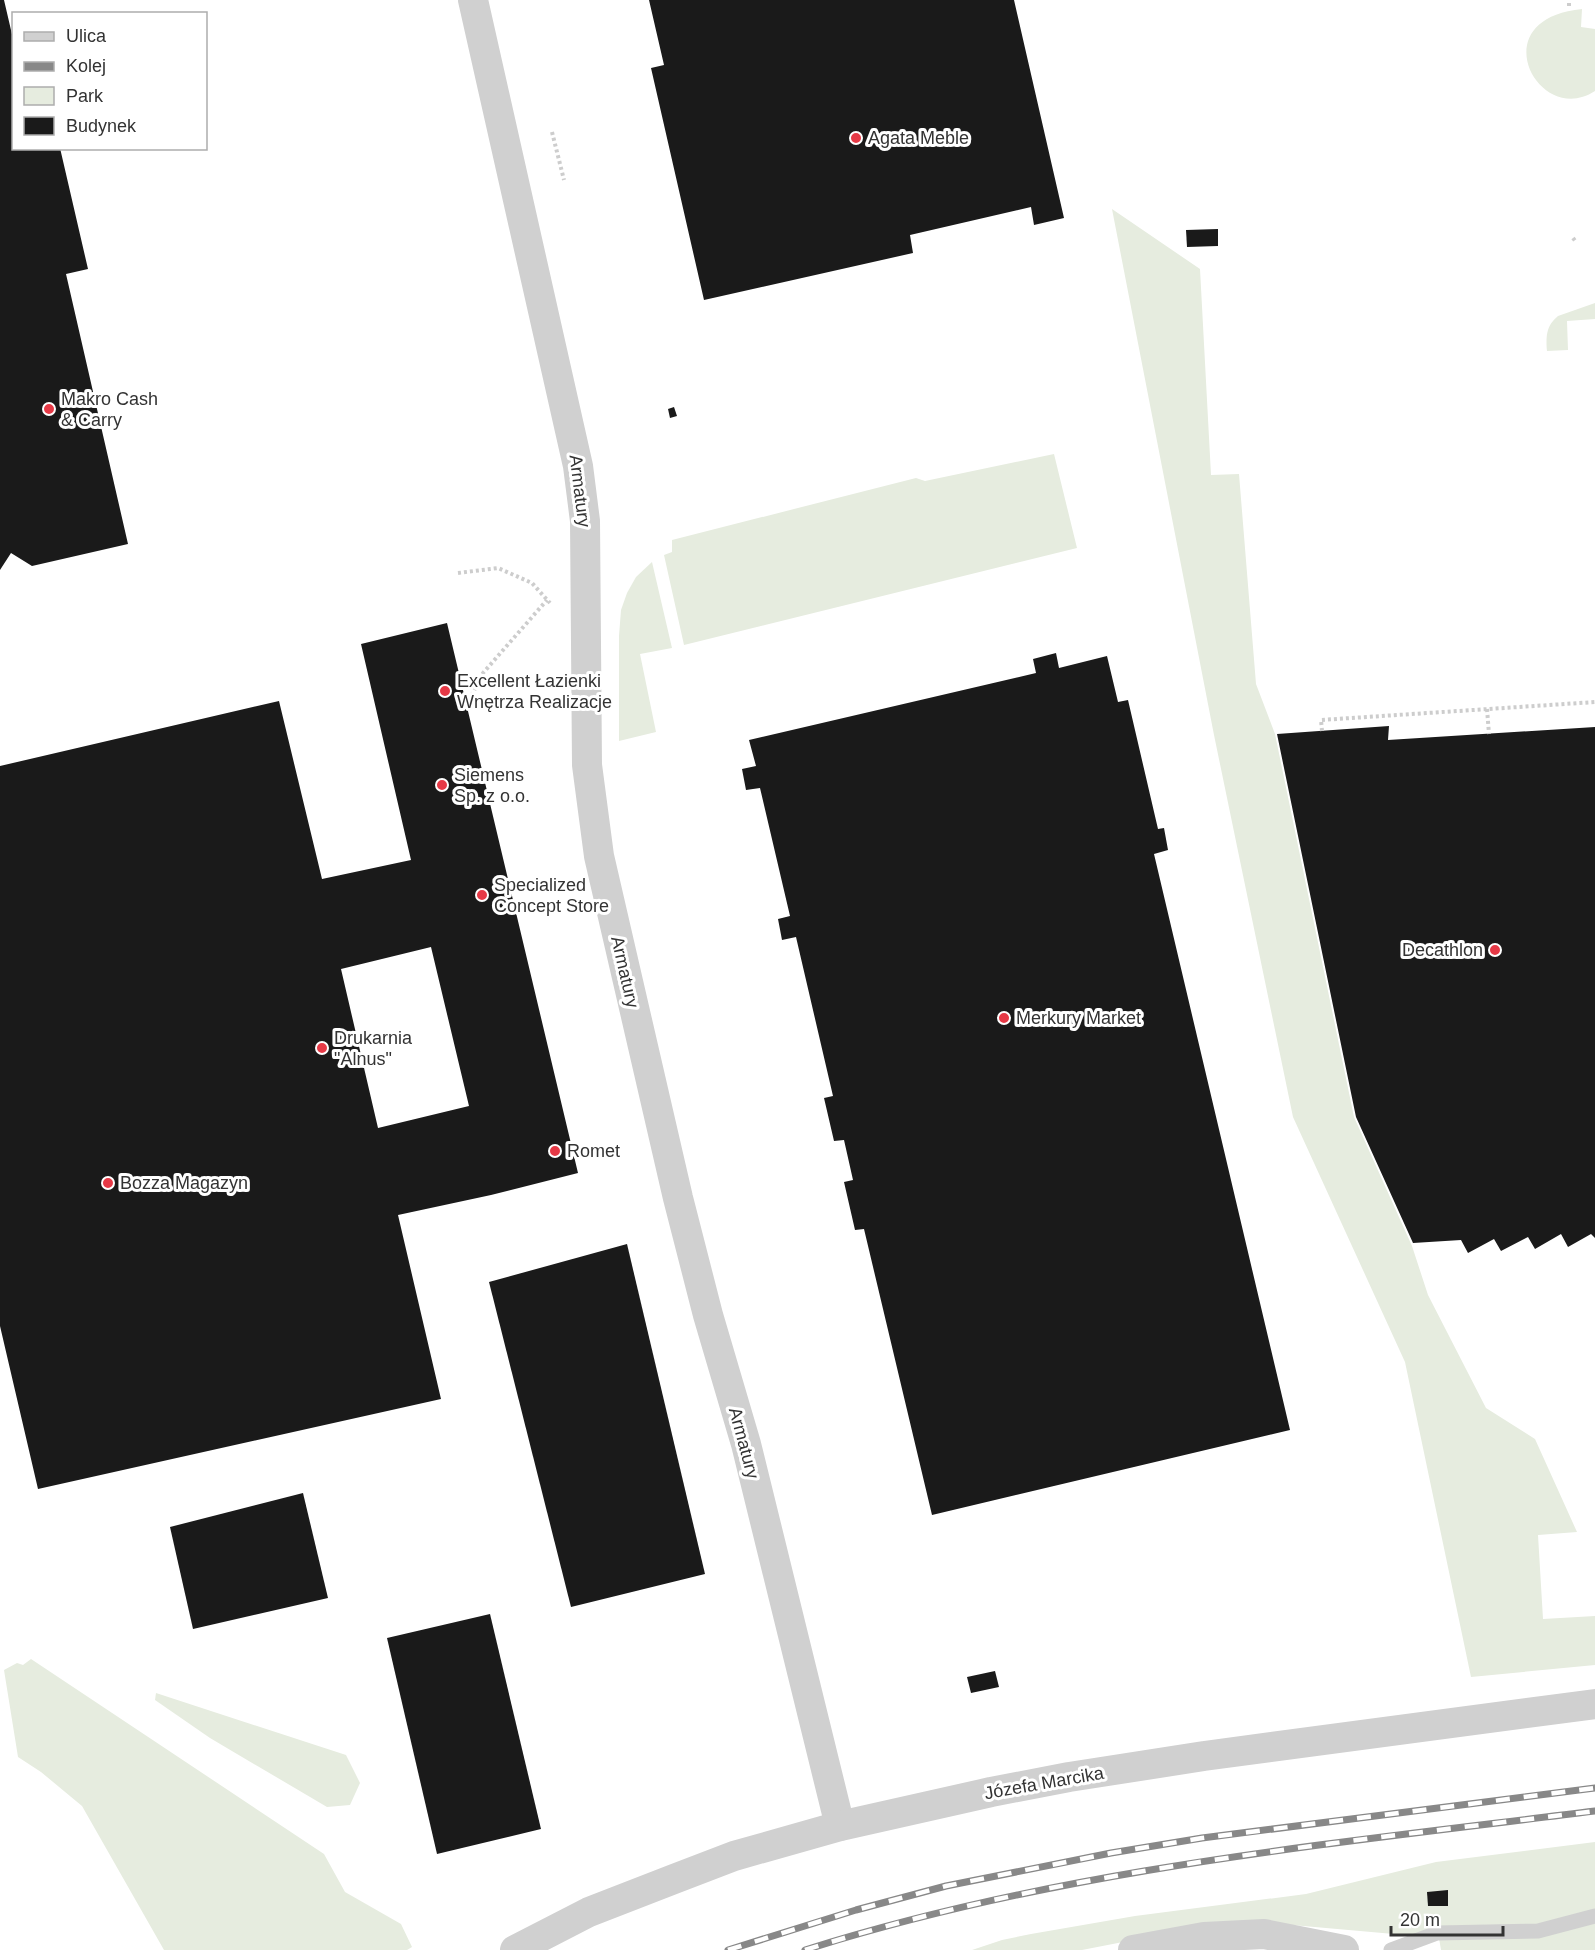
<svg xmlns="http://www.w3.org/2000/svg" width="1595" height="1950" font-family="Arial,sans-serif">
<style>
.green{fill:#e6ecdf}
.building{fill:#1a1a1a;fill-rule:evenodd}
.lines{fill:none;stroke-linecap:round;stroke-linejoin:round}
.path{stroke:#cdcdcd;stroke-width:4;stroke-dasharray:3 3;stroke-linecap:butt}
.service{stroke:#d0d0d0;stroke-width:15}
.minor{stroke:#d0d0d0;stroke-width:30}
.rail-casing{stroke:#888;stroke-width:7}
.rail{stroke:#fff;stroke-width:4.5;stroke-dasharray:14;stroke-linecap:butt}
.poi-dot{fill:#e63946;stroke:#fff;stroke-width:2}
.labels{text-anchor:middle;stroke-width:6;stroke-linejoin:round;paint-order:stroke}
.poi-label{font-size:18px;fill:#333;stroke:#fff;text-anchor:start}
.street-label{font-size:18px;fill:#333;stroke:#fff}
</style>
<rect width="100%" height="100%" fill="#fff"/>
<!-- green -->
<g class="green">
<path d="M 1582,9 L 1581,27 L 1595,29 L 1595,91 C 1539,128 1480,19 1582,9 Z"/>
<path d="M 1112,209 L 1200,269 L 1211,475 L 1239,474 L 1256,684 L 1275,734 L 1354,1117 L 1412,1246 L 1428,1295 L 1486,1408 L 1535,1439 L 1577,1532 L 1538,1535 L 1543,1619 L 1595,1616 L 1595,1665 L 1471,1677 L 1405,1362 L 1293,1117 L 1214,735 Z"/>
<path d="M 1595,303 L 1595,319 L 1567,321 L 1568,350 L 1547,351 C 1546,336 1546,326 1558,316 Z"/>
<path d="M 1054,454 L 1077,548 L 684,645 L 664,555 L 672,552 L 672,540 L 916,478 L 925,481 Z"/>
<path d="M 652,562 L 672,648 L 640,654 L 656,732 L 619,741 L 619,636 L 621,610 L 627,593 L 636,577 Z"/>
<path d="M 31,1659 L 324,1854 L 345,1892 L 401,1924 L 412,1947 L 407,1950 L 164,1950 L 82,1806 L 41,1772 L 18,1757 L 4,1670 L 17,1663 L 23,1665 Z"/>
<path d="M 156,1693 L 346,1755 L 360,1783 L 350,1805 L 327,1807 L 210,1738 L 155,1700 Z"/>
<path d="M 1595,1842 L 1595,1950 L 1441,1950 L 1439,1938 L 1292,1925 L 1205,1926 L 1082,1950 L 972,1950 L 1002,1940 L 1031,1934 L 1135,1916 L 1306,1894 L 1436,1862 Z"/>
</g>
<!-- building -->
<g class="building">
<path d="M 0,0 L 4,0 L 14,43 L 14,148 L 60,148 L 88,269 L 66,274 L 128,544 L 32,566 L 11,553 L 0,570 Z"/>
<path d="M 649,0 L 1014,0 L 1064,218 L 1034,225 L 1031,207 L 910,235 L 913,253 L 704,300 L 651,68 L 664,65 Z"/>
<path d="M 1218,229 L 1218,246 L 1187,247 L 1186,230 Z"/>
<path d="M 674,407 L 677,416 L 670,418 L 668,409 Z"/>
<path d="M 447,623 L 578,1173 L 491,1195 L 398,1215 L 441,1399 L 38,1489 L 0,1326 L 0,766 L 279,701 L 322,879 L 411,860 L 361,644 ZM 431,947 L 469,1106 L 378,1128 L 341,969 Z"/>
<path d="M 1056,653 L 1059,668 L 1107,656 L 1118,702 L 1128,700 L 1158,829 L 1164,828 L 1168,850 L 1154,854 L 1290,1430 L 932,1515 L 864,1229 L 855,1230 L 844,1182 L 853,1180 L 844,1140 L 834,1141 L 824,1098 L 833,1096 L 796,937 L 782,940 L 778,919 L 790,916 L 760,788 L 746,790 L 742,769 L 756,766 L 749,740 L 1036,673 L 1033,659 Z"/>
<path d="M 1389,726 L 1388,740 L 1595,727 L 1595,1238 L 1591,1234 L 1568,1247 L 1561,1234 L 1535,1249 L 1528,1237 L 1501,1251 L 1494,1239 L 1468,1253 L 1461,1240 L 1413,1243 L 1356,1117 L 1277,734 Z"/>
<path d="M 627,1244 L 705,1574 L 571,1607 L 489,1282 Z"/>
<path d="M 303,1493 L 328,1598 L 193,1629 L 170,1527 Z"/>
<path d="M 490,1614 L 541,1829 L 437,1854 L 387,1638 Z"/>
<path d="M 995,1671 L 999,1687 L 971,1693 L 967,1677 Z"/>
<path d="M 1448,1890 L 1448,1906 L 1428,1906 L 1427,1892 Z"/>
</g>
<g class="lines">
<!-- path -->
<g class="path">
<path d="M 1569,6 L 1569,0"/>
<path d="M 552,132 L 564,180"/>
<path d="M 1573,238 L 1576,242"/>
<path d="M 458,573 L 498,568 L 532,583 L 550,603"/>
<path d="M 466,706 L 483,673 L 547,600"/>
<path d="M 1487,709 L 1489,734"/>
<path d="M 1322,731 L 1321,720 L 1595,702"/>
</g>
<!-- service -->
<path class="service" d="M 1391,1950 L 1437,1933 L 1538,1931 L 1595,1916"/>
<!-- minor -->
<g class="minor">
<path d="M 473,0 L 578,466 L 585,521 L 587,765 L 599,856 L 678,1198 L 708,1315 L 746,1444 L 840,1826"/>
<path d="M 515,1950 L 589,1912 L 674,1879 L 734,1856 L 840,1826 L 991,1792 L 1069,1777 L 1204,1756 L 1595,1704"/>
<path d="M 1133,1950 L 1204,1937 L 1264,1934 L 1344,1950"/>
</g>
<defs>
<g id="rail">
<path d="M 728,1950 L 856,1910 L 946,1886 L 1111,1853 L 1202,1838 L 1595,1788"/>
<path d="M 805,1950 C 1061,1869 1330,1844 1595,1811"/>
</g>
</defs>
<!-- rail casing -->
<use href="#rail" class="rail-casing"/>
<!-- rail -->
<use href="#rail" class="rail"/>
</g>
<!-- markers -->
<g class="poi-dot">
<circle cx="856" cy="138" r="6"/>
<circle cx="49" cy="409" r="6"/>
<circle cx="445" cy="691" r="6"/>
<circle cx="442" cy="785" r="6"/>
<circle cx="482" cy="895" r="6"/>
<circle cx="1495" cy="950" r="6"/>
<circle cx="1004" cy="1018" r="6"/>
<circle cx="322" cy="1048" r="6"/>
<circle cx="555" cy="1151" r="6"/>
<circle cx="108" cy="1183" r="6"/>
</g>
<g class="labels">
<!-- poi labels -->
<g class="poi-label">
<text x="868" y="144">Agata Meble</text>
<text x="61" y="405">Makro Cash<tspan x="61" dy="21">&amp; Carry</tspan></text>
<text x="457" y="687">Excellent Łazienki<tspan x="457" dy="21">Wnętrza Realizacje</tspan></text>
<text x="454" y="781">Siemens<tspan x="454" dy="21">Sp. z o.o.</tspan></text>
<text x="494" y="891">Specialized<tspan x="494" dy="21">Concept Store</tspan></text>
<text x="1483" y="956" text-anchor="end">Decathlon</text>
<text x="1016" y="1024">Merkury Market</text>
<text x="334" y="1044">Drukarnia<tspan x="334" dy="21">"Alnus"</tspan></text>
<text x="567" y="1157">Romet</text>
<text x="120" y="1189">Bozza Magazyn</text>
</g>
<!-- street labels -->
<g class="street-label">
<text transform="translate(580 491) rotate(83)" y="6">Armatury</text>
<text transform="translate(625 972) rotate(77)" y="6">Armatury</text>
<text transform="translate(744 1443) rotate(75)" y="6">Armatury</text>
<text transform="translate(1044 1783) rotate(-10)" y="6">Józefa Marcika</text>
</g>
</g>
<!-- legend -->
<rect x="12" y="12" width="195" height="138" fill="#ffffff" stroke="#adadad" stroke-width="1.5"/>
<rect x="24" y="32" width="30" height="9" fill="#d0d0d0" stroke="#adadad" stroke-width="1.5"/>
<text x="66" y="42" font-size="18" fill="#333333">Ulica</text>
<rect x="24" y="62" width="30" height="9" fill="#888888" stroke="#adadad" stroke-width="1.5"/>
<text x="66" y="72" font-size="18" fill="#333333">Kolej</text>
<rect x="24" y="87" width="30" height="18" fill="#e6ecdf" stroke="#adadad" stroke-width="1.5"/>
<text x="66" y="102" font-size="18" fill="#333333">Park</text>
<rect x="24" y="117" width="30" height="18" fill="#1a1a1a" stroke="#adadad" stroke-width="1.5"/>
<text x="66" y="132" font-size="18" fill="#333333">Budynek</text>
<!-- scale -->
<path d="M1391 1926v9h112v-9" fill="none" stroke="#333333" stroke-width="3"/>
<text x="1400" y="1926" font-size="18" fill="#333333" stroke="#ffffff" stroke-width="4.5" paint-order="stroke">20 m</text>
</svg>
